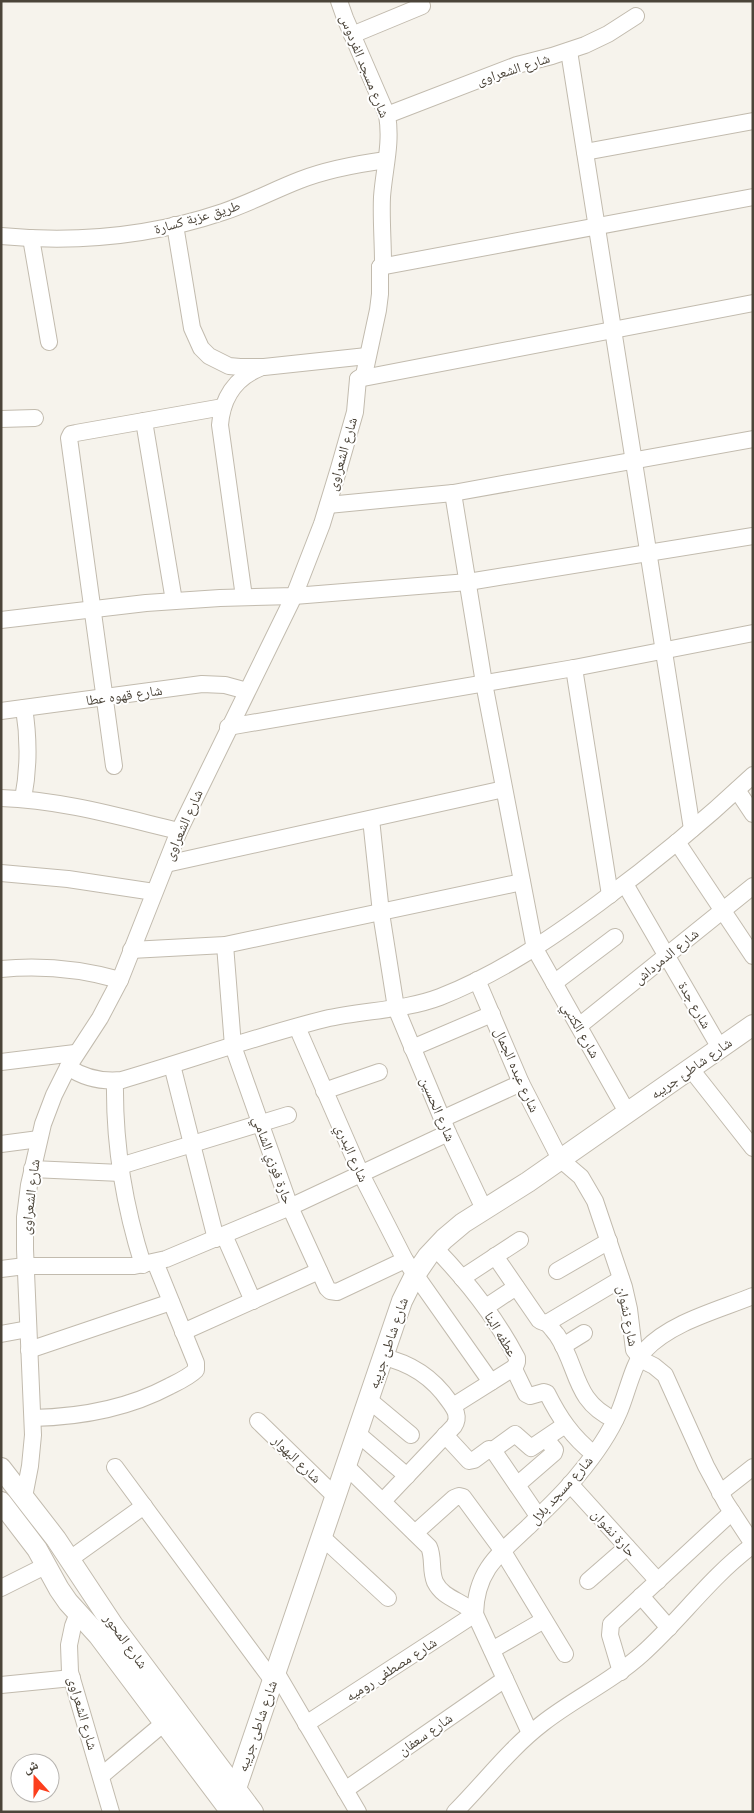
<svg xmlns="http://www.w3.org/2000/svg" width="754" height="1813" font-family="'DM Sans','Noto Naskh Arabic',sans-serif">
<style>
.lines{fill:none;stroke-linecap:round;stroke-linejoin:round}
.minor-casing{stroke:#c2bbae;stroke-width:18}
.tertiary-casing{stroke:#c2bbae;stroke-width:22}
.minor{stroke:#fff;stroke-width:16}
.tertiary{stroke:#fff;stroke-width:20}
.labels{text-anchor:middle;stroke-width:4;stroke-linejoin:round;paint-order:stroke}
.street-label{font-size:14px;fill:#4b4439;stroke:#fff}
</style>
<rect width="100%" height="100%" fill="#f6f3ec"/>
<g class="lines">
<defs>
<g id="minor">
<path d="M 352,35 L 422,6"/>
<path d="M 569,51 L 692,829"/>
<path d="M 387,115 L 517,65 L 552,56 L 585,45 L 608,34 L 636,16"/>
<path d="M 585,152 L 753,121"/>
<path d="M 175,225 L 192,328 L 201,348 L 209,356 L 229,366 L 240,367 L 264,367 L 367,356"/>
<path d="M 1,236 C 76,243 152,236 223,212 C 250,203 274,190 300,180 C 328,169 357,164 386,160"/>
<path d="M 31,238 L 49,342"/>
<path d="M 380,267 L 753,197"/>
<path d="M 358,379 L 753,303"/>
<path d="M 1,419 L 35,418"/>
<path d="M 144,421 L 174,601"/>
<path d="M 453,493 L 484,683 L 535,949 L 627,1112"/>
<path d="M 328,505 L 453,493 L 753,439"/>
<path d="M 244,597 L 220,425 C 222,399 235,378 260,368"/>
<path d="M 1,620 L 146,603 L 220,598 L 294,596 L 468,582 L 753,536"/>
<path d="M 574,668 L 610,895"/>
<path d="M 1,711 L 202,684 L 225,685 L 247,691"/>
<path d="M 228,727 L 574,668 L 753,633"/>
<path d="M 114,766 L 69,438 L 71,434 L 76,433 L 223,407"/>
<path d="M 737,790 L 753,814"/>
<path d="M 1,798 C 62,800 120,817 179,831"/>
<path d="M 23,799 C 29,768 29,739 24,708"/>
<path d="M 371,819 L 381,913 L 396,1008 L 448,1133 L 484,1209"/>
<path d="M 677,842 L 753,956"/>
<path d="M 166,864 L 504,789"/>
<path d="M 1,873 L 68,879 L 154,892"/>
<path d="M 625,884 L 720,1048"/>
<path d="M 225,945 L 233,1046 L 290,1207 L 327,1288 L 330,1291 L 337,1292 L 405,1260"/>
<path d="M 131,950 L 225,945 L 522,882"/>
<path d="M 1,969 C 42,965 81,969 120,980"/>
<path d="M 477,980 L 521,1083 L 560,1159 L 581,1177 L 595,1201 L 624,1287 L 629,1309 L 634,1350 L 642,1360 L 654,1366 L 665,1375 L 706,1466 L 726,1503 L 753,1544"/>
<path d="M 554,983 L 615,937"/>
<path d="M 579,1026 L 753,886"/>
<path d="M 297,1027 L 361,1174 L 405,1260 L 491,1382"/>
<path d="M 412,1048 L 492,1014"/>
<path d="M 1,1062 L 75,1053"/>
<path d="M 172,1065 L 216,1239"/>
<path d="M 68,1067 C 84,1078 102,1082 122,1080 C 190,1060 257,1036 325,1019 C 363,1010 403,1011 440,997 C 498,974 549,940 599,903 C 652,864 704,821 753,775"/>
<path d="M 690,1068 L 753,1148"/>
<path d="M 115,1081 C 114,1144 124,1205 143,1265"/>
<path d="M 324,1091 L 379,1072"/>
<path d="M 442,1119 L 521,1083"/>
<path d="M 1,1144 L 39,1139"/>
<path d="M 120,1166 L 288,1115"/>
<path d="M 32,1169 L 121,1173"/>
<path d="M 224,1235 L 253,1301"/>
<path d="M 435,1248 C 467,1281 495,1316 517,1358 L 517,1362 L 514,1369 L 526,1394 L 530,1396 L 544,1392 L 547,1393 C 559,1417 572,1437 594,1454"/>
<path d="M 495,1256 L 539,1320 C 541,1322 544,1322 546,1323 C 550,1325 554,1332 557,1335 C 579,1368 573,1401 615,1420"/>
<path d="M 1,1269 L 25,1266 L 134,1266 L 166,1259 L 290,1207 L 448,1133"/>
<path d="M 557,1271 L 609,1241"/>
<path d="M 462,1278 L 520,1240"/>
<path d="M 486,1307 L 516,1287"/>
<path d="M 547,1323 L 621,1279"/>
<path d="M 183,1332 L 319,1271"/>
<path d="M 1,1334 L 28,1329"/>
<path d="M 563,1346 L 584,1333"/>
<path d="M 29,1350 L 171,1302"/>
<path d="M 369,1400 L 411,1435"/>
<path d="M 453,1406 L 515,1367"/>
<path d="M 33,1418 C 80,1417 127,1409 170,1386 C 178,1382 189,1377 196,1370 L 196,1363 L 155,1262"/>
<path d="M 258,1421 L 336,1497"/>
<path d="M 357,1433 L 407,1476"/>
<path d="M 445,1435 L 469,1461 L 474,1460 L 489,1449 L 493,1450 L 538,1516"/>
<path d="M 493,1450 L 515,1434 L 531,1448 L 565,1425"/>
<path d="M 346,1466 L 429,1547 C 434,1558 430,1570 435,1582 C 444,1600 463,1600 475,1614 L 530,1733"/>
<path d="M 115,1467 L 273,1681"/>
<path d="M 570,1484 L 658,1581"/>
<path d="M 517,1485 L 554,1453 L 555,1450 L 546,1439"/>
<path d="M 720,1493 L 753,1467"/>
<path d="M 24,1497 L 30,1466 L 33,1435 L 25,1249 L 25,1217 L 29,1185 L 43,1124 L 54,1095 L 68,1067 L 100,1018 L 120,980 L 179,831 L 294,596 L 322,524 L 339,468 L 355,412 L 358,379 L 364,375 L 378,310 L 380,294 L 380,267 L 383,263 C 383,241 381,219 382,197 C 384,169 392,143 387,115 L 345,18 L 339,1"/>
<path d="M 383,1501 L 454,1426 C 460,1417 455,1409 449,1401 C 433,1378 411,1363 383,1357"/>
<path d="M 415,1533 L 454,1498 L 459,1496 L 463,1497 L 502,1550 L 565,1654"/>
<path d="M 322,1537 L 388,1598"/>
<path d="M 70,1559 L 144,1506"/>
<path d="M 588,1581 L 627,1547"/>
<path d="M 1,1588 L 47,1565"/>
<path d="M 641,1596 L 669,1628"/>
<path d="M 78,1613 L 73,1626 L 69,1645 L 70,1672 L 111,1812"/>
<path d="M 492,1650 L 544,1620"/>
<path d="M 276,1672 L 358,1812"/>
<path d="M 621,1672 L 610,1635 L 611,1624 L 732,1512"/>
<path d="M 1,1685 L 72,1678"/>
<path d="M 306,1724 L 475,1614 C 476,1570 499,1554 528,1527 C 545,1510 563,1494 578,1475 C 594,1456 609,1435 619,1412 C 627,1394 633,1363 645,1350 C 671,1322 719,1310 753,1296"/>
<path d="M 101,1776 L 164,1723"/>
<path d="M 345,1790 L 505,1679"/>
<path d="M 455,1812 C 485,1782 509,1749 543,1723 C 575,1698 611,1682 642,1654 C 682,1618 709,1578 753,1545"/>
</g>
<g id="tertiary">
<path d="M 1,1468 L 56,1539 L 113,1625 L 253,1812"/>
<path d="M 1,1502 L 37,1549 L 59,1589 L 68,1602 L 98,1635 L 231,1812"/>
<path d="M 228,1812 L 402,1301 L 415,1275 L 428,1256 L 444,1239 L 463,1223 L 528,1182 L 753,1025"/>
</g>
</defs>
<!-- minor casing -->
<use href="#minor" class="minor-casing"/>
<!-- tertiary casing -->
<use href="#tertiary" class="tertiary-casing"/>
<!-- minor -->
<use href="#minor" class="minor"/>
<!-- tertiary -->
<use href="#tertiary" class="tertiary"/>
</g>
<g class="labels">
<!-- street labels -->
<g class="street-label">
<text transform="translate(365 66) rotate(68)" y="5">شارع مسجد الفردوس</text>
<text transform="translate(513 69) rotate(-18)" y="5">شارع الشعراوى</text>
<text transform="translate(197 217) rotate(-16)" y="5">طريق عزبة كسارة</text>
<text transform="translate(342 454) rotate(-74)" y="5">شارع الشعراوى</text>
<text transform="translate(124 695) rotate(-8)" y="5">شارع قهوه عطا</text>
<text transform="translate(183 825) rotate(-66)" y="5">شارع الشعراوى</text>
<text transform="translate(666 956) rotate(-39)" y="5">شارع الدمرداش</text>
<text transform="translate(695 1005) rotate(60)" y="5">شارع جدة</text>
<text transform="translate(581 1030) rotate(60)" y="5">شارع الكتبي</text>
<text transform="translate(691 1068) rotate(-35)" y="5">شارع شاطئ جريبه</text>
<text transform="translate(517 1070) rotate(66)" y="5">شارع عبده الجمال</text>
<text transform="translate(438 1109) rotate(67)" y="5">شارع الحسين</text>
<text transform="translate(352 1153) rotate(66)" y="5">شارع البدري</text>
<text transform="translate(273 1160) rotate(70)" y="5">حارة فوزي الشامي</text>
<text transform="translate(30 1197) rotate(-83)" y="5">شارع الشعراوى</text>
<text transform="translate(628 1316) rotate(79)" y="5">شارع نشوان</text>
<text transform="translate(501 1334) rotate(59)" y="5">عطفه البنا</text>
<text transform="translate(388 1343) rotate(-71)" y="5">شارع شاطئ جريبه</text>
<text transform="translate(297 1459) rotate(44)" y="5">شارع البهوار</text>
<text transform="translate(561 1490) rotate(-48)" y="5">شارع مسجد بلال</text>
<text transform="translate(614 1533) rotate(48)" y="5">حارة نشوان</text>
<text transform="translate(126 1641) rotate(54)" y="5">شارع المحور</text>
<text transform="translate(391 1669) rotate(-33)" y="5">شارع مصطفى روميه</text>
<text transform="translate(83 1713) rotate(74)" y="5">شارع الشعراوى</text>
<text transform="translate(257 1726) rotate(-71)" y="5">شارع شاطئ جريبه</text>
<text transform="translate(425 1734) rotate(-35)" y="5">شارع سعفان</text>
</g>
</g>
<!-- border -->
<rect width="754" height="1813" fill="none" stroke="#4b4439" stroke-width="5"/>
<!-- north arrow -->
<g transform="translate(35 1778) rotate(339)"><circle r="24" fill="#ffffff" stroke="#b7b4b0"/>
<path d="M0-4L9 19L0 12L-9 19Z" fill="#fc3f1d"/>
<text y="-8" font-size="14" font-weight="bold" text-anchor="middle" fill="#4b4439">ش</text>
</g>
</svg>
